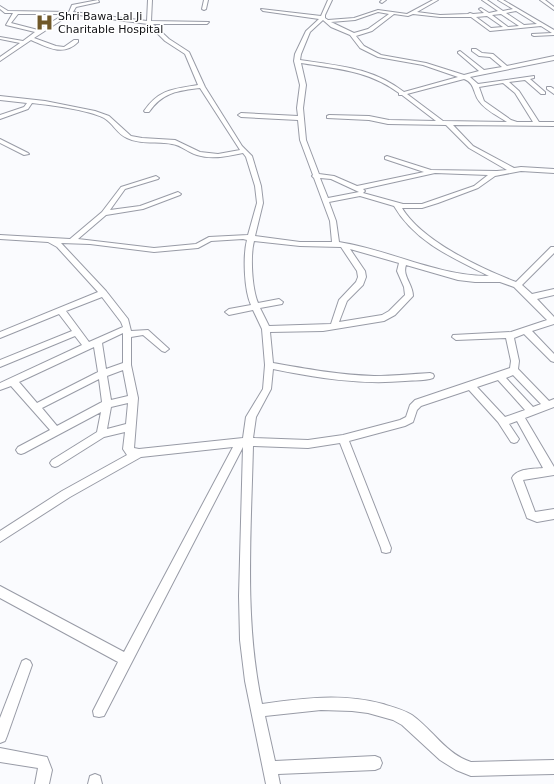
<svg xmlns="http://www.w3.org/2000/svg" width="554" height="784" font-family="'DejaVu Sans',sans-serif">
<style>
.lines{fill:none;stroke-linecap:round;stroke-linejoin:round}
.minor-casing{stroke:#989ba6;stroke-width:2}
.minor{fill:#fff;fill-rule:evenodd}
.labels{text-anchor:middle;stroke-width:3;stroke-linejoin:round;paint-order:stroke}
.far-poi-label{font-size:11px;fill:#121317;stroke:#fff;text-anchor:start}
</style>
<rect width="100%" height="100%" fill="#fafbfe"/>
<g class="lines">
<defs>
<g id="minor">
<path d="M 98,0 L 99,2 L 76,7 L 73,12 L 147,21 L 148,0 L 152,0 L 151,21 L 209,22 L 207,24 L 153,24 L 169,39 L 189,52 L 205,87 L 242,146 L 252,156 L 261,186 L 263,203 L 255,236 L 300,242 L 332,242 L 330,221 L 314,178 L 312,176 L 313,175 L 300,140 L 298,120 L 241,117 L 238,115 L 241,113 L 298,116 L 297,108 L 300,85 L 294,61 L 295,54 L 306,31 L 319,19 L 263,11 L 261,9 L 321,16 L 328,0 L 332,0 L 325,15 L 325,18 L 328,20 L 354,18 L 378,10 L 407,14 L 433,0 L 438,0 L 417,12 L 440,15 L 468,14 L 470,13 L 473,14 L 484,13 L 479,9 L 481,8 L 489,13 L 498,11 L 482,0 L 487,0 L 503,11 L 513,9 L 498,0 L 503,0 L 554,30 L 554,35 L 534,36 L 532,35 L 532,34 L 552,33 L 541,26 L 490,31 L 471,17 L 440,17 L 413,14 L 408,16 L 394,14 L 372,31 L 356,36 L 364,46 L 381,55 L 426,63 L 464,75 L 479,71 L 458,53 L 458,52 L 460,51 L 484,70 L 502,67 L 490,57 L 479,56 L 472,51 L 472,49 L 476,49 L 482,53 L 493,54 L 507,66 L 554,56 L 554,60 L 470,77 L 478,84 L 534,76 L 534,78 L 530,79 L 545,92 L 545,94 L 541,94 L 525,80 L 509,82 L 519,91 L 539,122 L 554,122 L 554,126 L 453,125 L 473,146 L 514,168 L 521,167 L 554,169 L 554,173 L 521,171 L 495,176 L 478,188 L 438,203 L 422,208 L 402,208 C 422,241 480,268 516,282 L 551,247 L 554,247 L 554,253 L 522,285 L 532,294 L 554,289 L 554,295 L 537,299 L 554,317 L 554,324 L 532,331 L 554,354 L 554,362 L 551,361 L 524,334 L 514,338 L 519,361 L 518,369 L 549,401 L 554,399 L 554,407 L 525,418 L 554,467 L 554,475 L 523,480 L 535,512 L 554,509 L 554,519 L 537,522 L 527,518 L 526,515 L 512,478 C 517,468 534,469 543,468 L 517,421 L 509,424 L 519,439 L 517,442 L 514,443 L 511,442 L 498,422 L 469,390 L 421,406 L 417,410 L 413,422 L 405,426 L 349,441 L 391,548 L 390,552 L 386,553 L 382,552 L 381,548 L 340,443 L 308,448 L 253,446 C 251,532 244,620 262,704 C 303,698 343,693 383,704 C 393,707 404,710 412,715 C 433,730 446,754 471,762 L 554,760 L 554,774 L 471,776 L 456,770 L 440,760 L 402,725 L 393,720 L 368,713 L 352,711 L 321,710 L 265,716 L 275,761 L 375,756 L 380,758 L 382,763 L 380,768 L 375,770 L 278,774 L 280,784 L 266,784 L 245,681 L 240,640 L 239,596 L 243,447 L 104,716 L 99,717 L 94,716 L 93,711 L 118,662 L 0,598 L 0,586 L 124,652 L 233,447 L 141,457 L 70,497 L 0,542 L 0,531 L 62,491 L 127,455 L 123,449 L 125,432 L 104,437 L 58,466 L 55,467 L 52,466 L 50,463 L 52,460 L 97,432 L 101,412 L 24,453 L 21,454 L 18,453 L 16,450 L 18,447 L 50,430 L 11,386 L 0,390 L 0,383 L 82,345 L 75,336 L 0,367 L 0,360 L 72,331 L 59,314 L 0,338 L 0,332 L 98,292 L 57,247 L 48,242 L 0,239 L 0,235 L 70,239 L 102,212 L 121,187 L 156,176 L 159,178 L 158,179 L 125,189 L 110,210 L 140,206 L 178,192 L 181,194 L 180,195 L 143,209 L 106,215 L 78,239 L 154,248 L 196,244 L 209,237 L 248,235 L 257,203 L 255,186 L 246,157 L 243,153 C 228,156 212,160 197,155 C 189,153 181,145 172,144 C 158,141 141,145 127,138 C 117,134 113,123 104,118 C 89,110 50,105 32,103 L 28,109 L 0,119 L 0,115 L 24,107 L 27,103 L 0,100 L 0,96 L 45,101 L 95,111 L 109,116 L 131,136 L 142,138 L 175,140 L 200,152 L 218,154 L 240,150 L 200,88 C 177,91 163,92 149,112 L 145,112 L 144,111 C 159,89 174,89 198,85 L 185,54 L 165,41 L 148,24 L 71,14 L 34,38 L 56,46 L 64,47 L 74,40 L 78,40 L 78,42 C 63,57 47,47 31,40 L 0,61 L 0,57 L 20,43 L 0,39 L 0,37 L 23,41 L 35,32 L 6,25 L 13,13 L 5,13 L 0,9 L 0,6 L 8,11 L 69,12 L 72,5 ZM 516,11 L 537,24 L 524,25 L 506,13 ZM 378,12 L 389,14 L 368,29 L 354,33 L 331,22 L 355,20 ZM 18,14 L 65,14 L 38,30 L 11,23 ZM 501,14 L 519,26 L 508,27 L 492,15 ZM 487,16 L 503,27 L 491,28 L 476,17 ZM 323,20 L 331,27 L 350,35 L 360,48 L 378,57 L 423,65 L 458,77 L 404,92 C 371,67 339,66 300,60 L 301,54 L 310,32 ZM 301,63 C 337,69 368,70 399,93 L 399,95 L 402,95 L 436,121 L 389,120 L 369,116 L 329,115 L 327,116 L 327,118 L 369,120 L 388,124 L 446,125 L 469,148 L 507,170 L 497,171 L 431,170 L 387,156 L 385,157 L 385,159 L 424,172 L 357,186 L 334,176 L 319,174 L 306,140 L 303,108 L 306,85 ZM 464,79 C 475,83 473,93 479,101 C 485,110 498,116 507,122 L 443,121 L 407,94 ZM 503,83 L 515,93 L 533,122 L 517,122 L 511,120 L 484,101 L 479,87 ZM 435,173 L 488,175 L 474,186 L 422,204 L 403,204 L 363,193 L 365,191 L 363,189 ZM 320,178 L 331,179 L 359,192 L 328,198 ZM 360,196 L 394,206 C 415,242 453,258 489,276 C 437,276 390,250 339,242 L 336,221 L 329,202 ZM 243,239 L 247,240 C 243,255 244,290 251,305 L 229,309 L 225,312 L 229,315 L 253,310 L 262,329 L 265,365 L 263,389 L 246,417 L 243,438 L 139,449 L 134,448 L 138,398 L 131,365 L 131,337 L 143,335 L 162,351 L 165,352 L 169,349 L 148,330 L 131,331 L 128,319 L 106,291 L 61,243 L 90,244 L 154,252 L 198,248 L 211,241 ZM 254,241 L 300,246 L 341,247 L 357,271 L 358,277 L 356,282 L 339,300 L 331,324 L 269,326 L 260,308 L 282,304 L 283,302 L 279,299 L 258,303 C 252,289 250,256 254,241 ZM 350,249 L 399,263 L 397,271 L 404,287 L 405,295 L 389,311 L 382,315 L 339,322 L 347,301 L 363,285 L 366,277 L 365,271 ZM 406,265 L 458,280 L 475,282 L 500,282 L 514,287 L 547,320 L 511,332 L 453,335 L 452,337 L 456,340 L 506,338 L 511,361 L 510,368 L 415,400 L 410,405 L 406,417 L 400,420 L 343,435 L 308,440 L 253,438 L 256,417 L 271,389 L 273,369 C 317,378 360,385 405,381 C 414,380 425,381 433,378 L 434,376 L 433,374 L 430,373 C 411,374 393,376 374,376 C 340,375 307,369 273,363 L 270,332 L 323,331 L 384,321 L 395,315 L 413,296 C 413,284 402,276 406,265 ZM 102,297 L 121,322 L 123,327 L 89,342 L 66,311 ZM 123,333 L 123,363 L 106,369 L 102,343 ZM 94,347 L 98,372 L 37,403 L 19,382 ZM 123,370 L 128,396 L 111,400 L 107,376 ZM 513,375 L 541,404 L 533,407 L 506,378 ZM 99,379 L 102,402 L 57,426 L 42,408 ZM 498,380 L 525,410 L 505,417 L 477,387 ZM 128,403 L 126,424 L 107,429 L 111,407 Z"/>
<path d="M 204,0 L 208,0 L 206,9 L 204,10 L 202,9 Z"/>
<path d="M 382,0 L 386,0 L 382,3 L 380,2 Z"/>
<path d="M 540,0 L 545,0 L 554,7 L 554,10 Z"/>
<path d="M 547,87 L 551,87 L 554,89 L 554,94 L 547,89 Z"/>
<path d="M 0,139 L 28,153 L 29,154 L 24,155 L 0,143 Z"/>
<path d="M 26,659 L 30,661 L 32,665 L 7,736 L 5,741 L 0,743 L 0,718 L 22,661 Z"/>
<path d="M 0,748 L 47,757 L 52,770 L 49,784 L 35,784 L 38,768 L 0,762 Z"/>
<path d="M 95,774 L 100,776 L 102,784 L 88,784 L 90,776 Z"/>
</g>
</defs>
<!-- minor casing -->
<use href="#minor" class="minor-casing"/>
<!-- minor -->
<use href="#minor" class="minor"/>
</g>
<!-- icons -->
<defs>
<symbol id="hospital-bare" viewBox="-9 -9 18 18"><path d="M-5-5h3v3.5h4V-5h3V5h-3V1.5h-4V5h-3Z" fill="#705829" stroke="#fff" stroke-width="2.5" paint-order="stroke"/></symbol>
</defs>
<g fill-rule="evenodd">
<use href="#hospital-bare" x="32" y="10" width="25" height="25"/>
</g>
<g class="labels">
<!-- far-poi labels -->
<g class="far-poi-label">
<text x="58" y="20">Shri Bawa Lal Ji<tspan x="58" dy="13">Charitable Hospital</tspan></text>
</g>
</g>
</svg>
